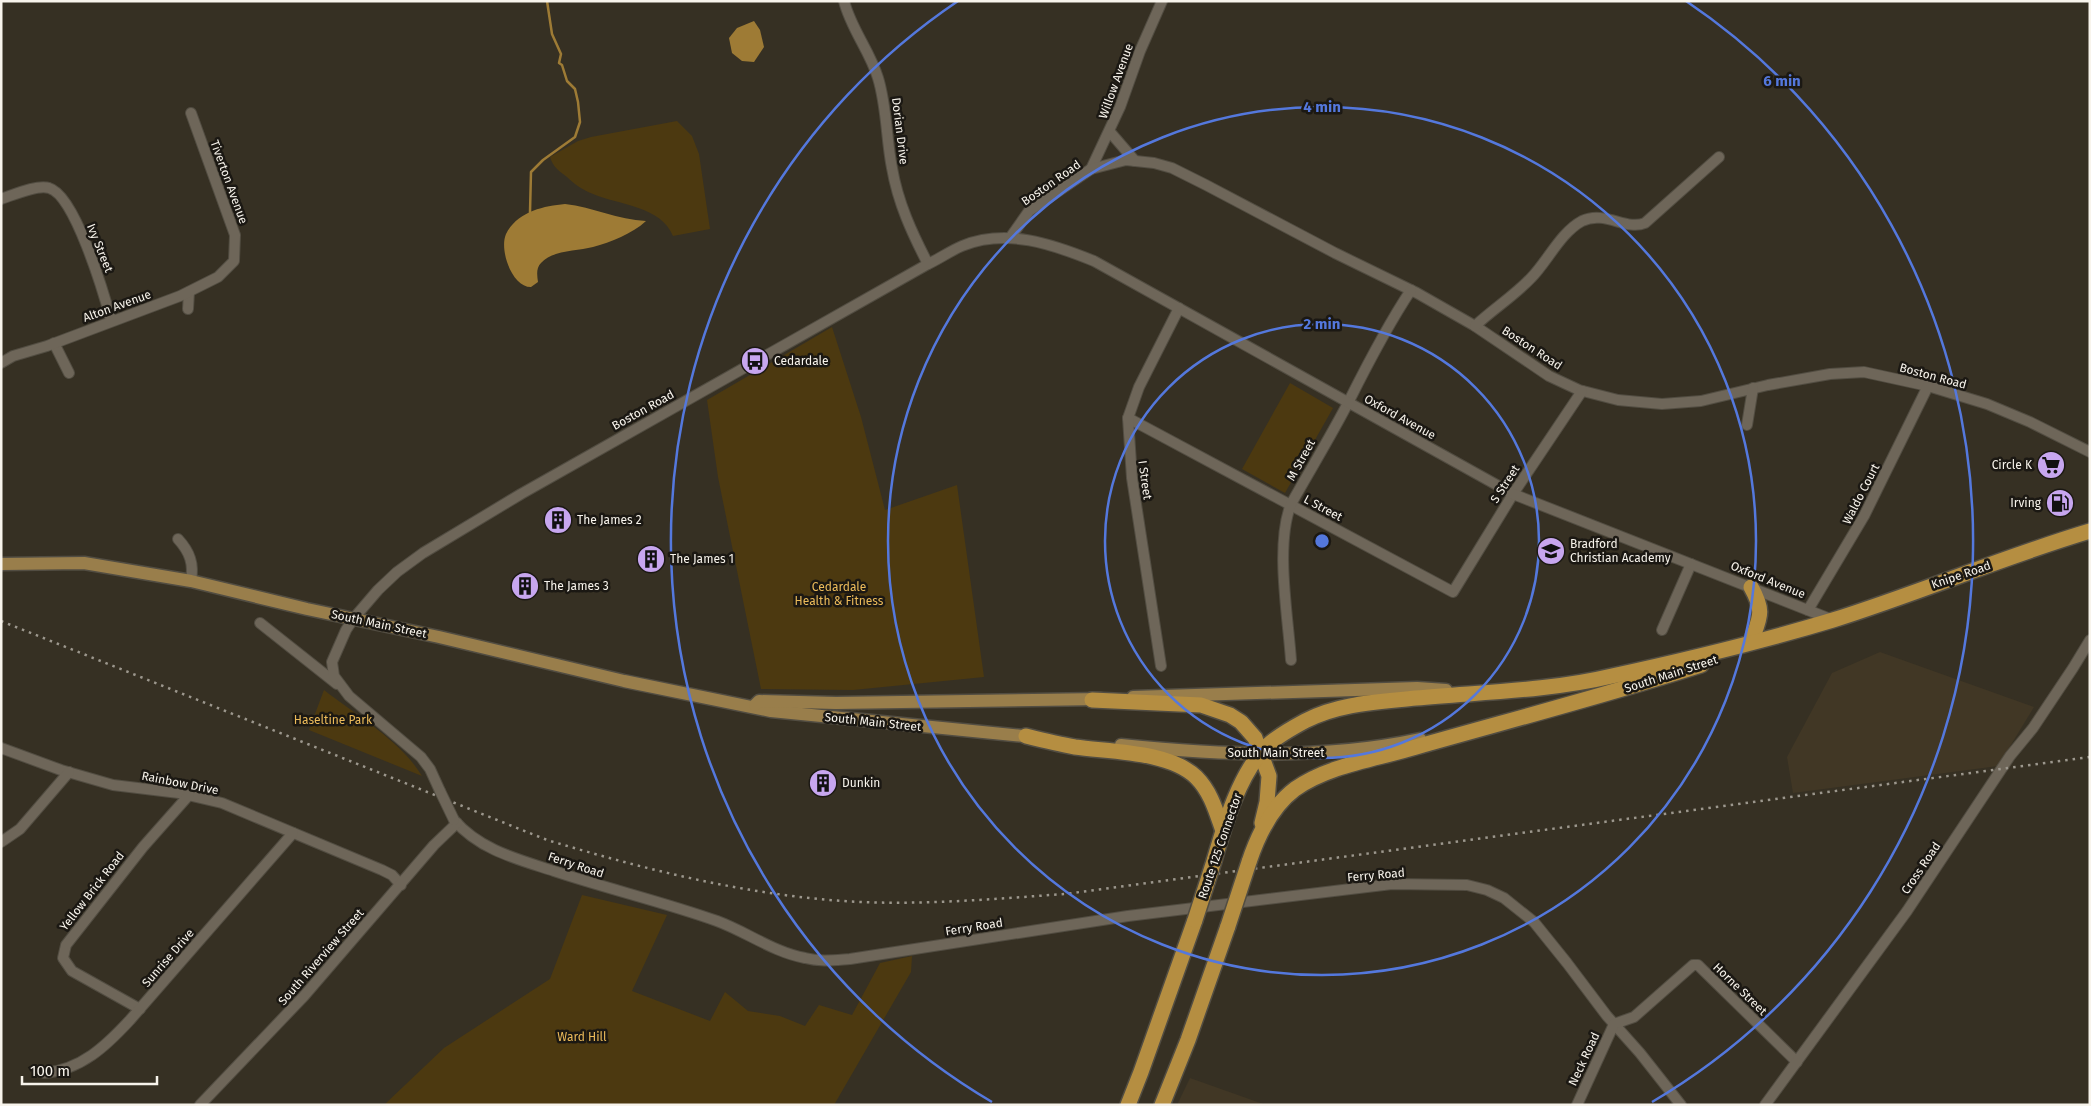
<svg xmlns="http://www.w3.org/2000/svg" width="2091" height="1106" font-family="'Fira Sans',sans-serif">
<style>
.built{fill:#413725}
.green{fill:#4c3910}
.water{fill:#9e7b35}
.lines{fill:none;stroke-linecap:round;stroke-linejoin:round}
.stream{stroke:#9e7b35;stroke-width:2.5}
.minor-casing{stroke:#524d42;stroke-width:12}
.major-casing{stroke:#524d42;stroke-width:15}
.highway-casing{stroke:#524d42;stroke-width:18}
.minor{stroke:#6e6659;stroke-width:10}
.major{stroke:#997e4b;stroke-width:12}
.highway{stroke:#b58e41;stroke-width:15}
.rail{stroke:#9c978d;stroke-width:2.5;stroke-dasharray:2.5 5;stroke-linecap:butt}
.minor-bridge-casing{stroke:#524d42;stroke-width:12;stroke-linecap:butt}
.highway-bridge-casing{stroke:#524d42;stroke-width:18;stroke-linecap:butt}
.minor-bridge{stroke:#6e6659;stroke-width:10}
.highway-bridge{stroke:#b58e41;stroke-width:15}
.ring{fill:none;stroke:#5478dd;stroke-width:2.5}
.labels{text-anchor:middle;stroke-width:5;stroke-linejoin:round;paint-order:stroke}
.street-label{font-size:12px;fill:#f8f4ec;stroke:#1b1813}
.poi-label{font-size:12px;fill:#f8f4ec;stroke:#1b1813;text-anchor:start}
.park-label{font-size:12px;fill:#ecbb5a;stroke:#1b1813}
.centre{fill:#5478dd;stroke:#1b1813;stroke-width:2.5}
.ring-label{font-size:15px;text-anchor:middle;font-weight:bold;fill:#5478dd;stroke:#1b1813;stroke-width:5;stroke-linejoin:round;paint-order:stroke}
</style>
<rect width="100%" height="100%" fill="#363023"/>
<!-- built -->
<g class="built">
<path d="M 1880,652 L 2034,707 L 1998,766 L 1793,793 L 1787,757 L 1832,673 Z"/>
<path d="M 1190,1078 L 1266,1105 L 1177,1105 Z"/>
</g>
<!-- green -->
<g class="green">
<path d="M 677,121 L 692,136 L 699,154 L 710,229 L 673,236 C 661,206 619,205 593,194 C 583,190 574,184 567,177 C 559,171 553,167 550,157 L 578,141 L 591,137 Z"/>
<path d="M 832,327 L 861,417 L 885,510 L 957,485 L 984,677 L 853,690 L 761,689 L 718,477 L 707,400 Z"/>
<path d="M 1290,383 L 1333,408 L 1285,493 L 1242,469 Z"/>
<path d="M 324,690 C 356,715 401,741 422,776 L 309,730 Z"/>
<path d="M 582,895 L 667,915 L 632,991 L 710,1021 L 725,992 L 748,1011 L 780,1016 L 805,1026 L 819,1005 L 852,1015 L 880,963 L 912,956 L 911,972 L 834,1105 L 384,1105 L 444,1048 L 550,979 Z"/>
</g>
<!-- water -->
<g class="water">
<path d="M 754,21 L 760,30 L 764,47 L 754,62 L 742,61 L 732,53 L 729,38 L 737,28 Z"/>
<path d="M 565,204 C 593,207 618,220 646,221 C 632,234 611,242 593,247 C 577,251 553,250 541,263 C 536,268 537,275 538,282 L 531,287 C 512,287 499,250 506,234 C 517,212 543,206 565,204 Z"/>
</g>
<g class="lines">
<!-- stream -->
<path class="stream" d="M 530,212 L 531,172 L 543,160 L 575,137 L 580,122 L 578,102 L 575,89 L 567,81 L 562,65 L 559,63 L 561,54 L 552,34 L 547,1"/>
<defs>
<g id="minor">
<path d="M 844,1 C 851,29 870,51 878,78 C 887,107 886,138 892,168 C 898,203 912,233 928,264"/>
<path d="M 1110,132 L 1135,161"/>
<path d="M 1091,169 L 1120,107 L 1140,51 L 1162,1"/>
<path d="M 1,199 C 13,195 38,184 49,188 C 75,195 104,294 111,320"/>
<path d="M 1010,238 L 1029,211 L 1091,169 L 1126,160 L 1154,163 L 1172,168 L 1206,185 L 1335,253 L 1417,293 L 1475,326 L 1549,376 L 1579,390 L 1618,400 L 1662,404 L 1701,401 L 1768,385 L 1830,374 L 1864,372 L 1928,386 L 1987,404 L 2030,422 L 2090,452"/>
<path d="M 188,309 L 189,292"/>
<path d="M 1475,326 C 1493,309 1514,296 1531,278 C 1547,262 1561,232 1582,221 C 1605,210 1626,231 1645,223 L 1719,157"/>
<path d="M 54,343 L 69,373"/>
<path d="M 1,363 L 13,356 L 47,346 L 180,296 L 218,277 L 234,261 L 235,235 L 191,113"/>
<path d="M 1128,418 L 1453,592 L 1513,494 L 1582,391"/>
<path d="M 1747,425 L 1753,388"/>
<path d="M 178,539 C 190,552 194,564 191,581"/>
<path d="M 1808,610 L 1864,516 L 1928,386"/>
<path d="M 260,623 L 337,684"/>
<path d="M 1662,630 L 1691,564"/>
<path d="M 1291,660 C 1288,616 1275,545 1291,504 C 1310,470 1331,436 1349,401 C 1368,363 1387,326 1411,290"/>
<path d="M 1161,666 L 1132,478 L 1128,418 L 1139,387 L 1179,308"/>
<path d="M 1,748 L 61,770 L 113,785 L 179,793 L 222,803 L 382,870 L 392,875 L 401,885"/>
<path d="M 440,791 L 430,769 L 421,757 L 349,696 L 334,676 L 332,662 L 346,630 L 354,618 L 378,590 L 397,572 L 423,553 L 521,494 L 928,264 C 939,259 950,251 962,246 C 1007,228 1052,244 1094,261 L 1513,494 L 1833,620"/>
<path d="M 454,820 C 480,850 517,859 554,871 C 608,889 664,902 717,921 C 747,932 773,952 805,958 C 820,962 835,960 850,959 L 1128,916 L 1392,884 L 1467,885 L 1487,890 L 1504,898 L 1534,922 L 1567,963 L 1607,1016 L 1640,1053 L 1681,1105"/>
<path d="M 1,842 L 20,829 L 69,772"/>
<path d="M 140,1009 L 72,971 L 63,958 L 66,945 L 143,847 L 189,795"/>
<path d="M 44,1073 C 81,1070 106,1046 130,1020 L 293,833"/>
<path d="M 200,1105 L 304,996 L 434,845 L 457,823"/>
<path d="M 1577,1105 L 1614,1024 L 1634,1017 L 1693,965 L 1698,965 L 1703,970 L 1797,1062"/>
<path d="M 1765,1105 L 1907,911 L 2010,756 L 2033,728 L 2073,668 L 2090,640"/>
</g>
<g id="major">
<path d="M 1,564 L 84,563 L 191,581 L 307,609 L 439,637 L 624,681 L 771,711 L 1034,737"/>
<path d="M 1133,697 L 1417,688 L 1446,690"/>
<path d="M 755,705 L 759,701 L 836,703 L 1101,699"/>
<path d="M 1121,745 C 1220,755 1322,760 1420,739"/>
</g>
<g id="highway">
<path d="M 1751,642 C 1760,617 1765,612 1751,587"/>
<path d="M 1092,700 L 1201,705 L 1230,715 L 1241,722 L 1255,738 L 1269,776 L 1267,802 L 1262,823"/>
<path d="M 1026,736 C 1042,740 1058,744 1075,747 C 1110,752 1169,751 1196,777 C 1211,792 1216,811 1223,831"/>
<path d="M 1214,861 C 1224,826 1240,771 1268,745 C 1279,735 1292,728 1305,721 C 1339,703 1379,702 1416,698 C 1481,692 1549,691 1612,676 C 1686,660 1760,642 1833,620 C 1919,593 2003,557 2090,531"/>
<path d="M 1249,862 C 1258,835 1271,807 1295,789 C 1329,765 1377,759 1416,747 C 1511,720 1607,695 1701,665"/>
<path d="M 1128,1105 L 1141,1072 L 1195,920"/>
<path d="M 1162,1105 L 1188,1040 L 1228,926"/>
</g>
</defs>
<!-- minor casing -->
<use href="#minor" class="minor-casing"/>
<!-- major casing -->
<use href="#major" class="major-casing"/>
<!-- highway casing -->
<use href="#highway" class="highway-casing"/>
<!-- minor -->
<use href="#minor" class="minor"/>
<!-- major -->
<use href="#major" class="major"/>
<!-- highway -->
<use href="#highway" class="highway"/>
<!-- rail -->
<path class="rail" d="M 1,621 L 547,840 C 644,869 741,894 843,901 C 917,906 992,899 1065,894 L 2090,757"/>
<defs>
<path id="minor-bridge" d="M 440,791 L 454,820"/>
<g id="highway-bridge">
<path d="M 1195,920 L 1214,861"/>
<path d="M 1228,926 L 1249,862"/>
</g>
</defs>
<!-- minor-bridge casing -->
<use href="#minor-bridge" class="minor-bridge-casing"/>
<!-- highway-bridge casing -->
<use href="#highway-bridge" class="highway-bridge-casing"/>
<!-- minor-bridge -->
<use href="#minor-bridge" class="minor-bridge"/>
<!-- highway-bridge -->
<use href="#highway-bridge" class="highway-bridge"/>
</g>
<!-- distance rings -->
<g class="ring">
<circle cx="1322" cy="541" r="217"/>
<circle cx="1322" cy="541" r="434"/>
<path d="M992 1102A651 651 0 0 1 958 1M1686 1A651 651 0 0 1 1652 1102"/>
</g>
<!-- icons -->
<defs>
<symbol id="bus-disc" viewBox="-11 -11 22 22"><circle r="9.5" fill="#c7a6ef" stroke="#1b1813"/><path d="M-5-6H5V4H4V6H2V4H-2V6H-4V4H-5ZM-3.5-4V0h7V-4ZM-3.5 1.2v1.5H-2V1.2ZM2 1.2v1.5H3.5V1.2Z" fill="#111"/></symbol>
<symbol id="supermarket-disc" viewBox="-11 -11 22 22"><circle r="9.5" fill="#c7a6ef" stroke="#1b1813"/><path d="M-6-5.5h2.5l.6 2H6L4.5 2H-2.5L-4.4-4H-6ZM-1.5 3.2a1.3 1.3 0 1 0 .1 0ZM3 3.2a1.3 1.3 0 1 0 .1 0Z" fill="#111"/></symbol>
<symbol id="fuel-disc" viewBox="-11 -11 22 22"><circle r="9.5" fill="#c7a6ef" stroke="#1b1813"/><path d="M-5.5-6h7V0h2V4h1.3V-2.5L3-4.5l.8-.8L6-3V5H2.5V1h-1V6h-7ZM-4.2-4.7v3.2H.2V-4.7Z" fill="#111"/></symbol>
<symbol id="building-disc" viewBox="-11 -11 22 22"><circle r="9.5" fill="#c7a6ef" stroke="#1b1813"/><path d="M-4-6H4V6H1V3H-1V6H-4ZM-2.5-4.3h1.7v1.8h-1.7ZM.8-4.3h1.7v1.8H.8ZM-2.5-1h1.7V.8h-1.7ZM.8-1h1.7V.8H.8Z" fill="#111"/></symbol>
<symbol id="school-disc" viewBox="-11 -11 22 22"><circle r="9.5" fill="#c7a6ef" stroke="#1b1813"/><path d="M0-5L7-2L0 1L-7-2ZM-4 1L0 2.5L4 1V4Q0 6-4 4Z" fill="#111"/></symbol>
</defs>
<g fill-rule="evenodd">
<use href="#bus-disc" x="739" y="345" width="32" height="32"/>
<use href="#supermarket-disc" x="2035" y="449" width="32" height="32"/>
<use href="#fuel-disc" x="2044" y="487" width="32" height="32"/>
<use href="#building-disc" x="542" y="504" width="32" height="32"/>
<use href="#school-disc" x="1535" y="535" width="32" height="32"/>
<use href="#building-disc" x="635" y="543" width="32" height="32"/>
<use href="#building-disc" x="509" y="570" width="32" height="32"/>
<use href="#building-disc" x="807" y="767" width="32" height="32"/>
</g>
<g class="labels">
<!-- street labels -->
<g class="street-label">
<text transform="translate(1116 81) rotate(-70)" y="4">Willow Avenue</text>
<text transform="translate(900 131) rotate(83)" y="4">Dorian Drive</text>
<text transform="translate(229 182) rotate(70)" y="4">Tiverton Avenue</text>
<text transform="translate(1051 183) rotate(-35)" y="4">Boston Road</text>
<text transform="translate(100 248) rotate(68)" y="4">Ivy Street</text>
<text transform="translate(117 306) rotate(-20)" y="4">Alton Avenue</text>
<text transform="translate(1532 348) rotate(33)" y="4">Boston Road</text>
<text transform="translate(1933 376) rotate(15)" y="4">Boston Road</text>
<text transform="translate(643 410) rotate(-29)" y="4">Boston Road</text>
<text transform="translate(1400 417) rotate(29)" y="4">Oxford Avenue</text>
<text transform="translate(1301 460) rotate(-61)" y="4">M Street</text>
<text transform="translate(1145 480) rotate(82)" y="4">I Street</text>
<text transform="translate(1505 484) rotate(-57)" y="4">S Street</text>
<text transform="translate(1861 494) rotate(-63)" y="4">Waldo Court</text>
<text transform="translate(1323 508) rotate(28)" y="4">L Street</text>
<text transform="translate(1961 575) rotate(-19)" y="4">Knipe Road</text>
<text transform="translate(1768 580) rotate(22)" y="4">Oxford Avenue</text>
<text transform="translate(379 624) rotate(12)" y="4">South Main Street</text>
<text transform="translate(1671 674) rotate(-18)" y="4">South Main Street</text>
<text transform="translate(873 722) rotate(6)" y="4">South Main Street</text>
<text x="1276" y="757">South Main Street</text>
<text transform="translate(180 783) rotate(11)" y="4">Rainbow Drive</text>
<text transform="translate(1220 846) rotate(-71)" y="4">Route 125 Connector</text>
<text transform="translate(576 865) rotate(18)" y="4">Ferry Road</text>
<text transform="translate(1921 868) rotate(-56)" y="4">Cross Road</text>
<text transform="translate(1376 875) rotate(-5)" y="4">Ferry Road</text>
<text transform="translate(92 891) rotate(-52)" y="4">Yellow Brick Road</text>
<text transform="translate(974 927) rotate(-9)" y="4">Ferry Road</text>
<text transform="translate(321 957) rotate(-49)" y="4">South Riverview Street</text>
<text transform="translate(168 958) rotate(-49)" y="4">Sunrise Drive</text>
<text transform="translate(1740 989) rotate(44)" y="4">Horne Street</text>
<text transform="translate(1584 1059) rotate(-65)" y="4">Neck Road</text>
</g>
<!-- poi labels -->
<g class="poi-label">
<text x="774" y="365">Cedardale</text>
<text x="2032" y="469" text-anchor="end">Circle K</text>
<text x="2041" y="507" text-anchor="end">Irving</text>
<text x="577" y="524">The James 2</text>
<text x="1570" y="548">Bradford<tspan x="1570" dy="14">Christian Academy</tspan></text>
<text x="670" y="563">The James 1</text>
<text x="544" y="590">The James 3</text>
<text x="842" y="787">Dunkin</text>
</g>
<!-- park labels -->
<g class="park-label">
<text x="839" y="591">Cedardale<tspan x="839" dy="14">Health &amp; Fitness</tspan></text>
<text x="333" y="724">Haseltine Park</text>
<text x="582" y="1041">Ward Hill</text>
</g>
</g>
<circle cx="1322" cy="541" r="8" class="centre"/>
<g class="ring-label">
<text x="1782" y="86">6 min</text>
<text x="1322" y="112">4 min</text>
<text x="1322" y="329">2 min</text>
</g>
<!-- border -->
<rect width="2091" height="1106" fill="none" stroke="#f8f4ec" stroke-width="5"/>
<!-- scale -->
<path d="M22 1076v8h135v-8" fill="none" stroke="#f8f4ec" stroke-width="2.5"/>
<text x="30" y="1076" font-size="15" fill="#f8f4ec" stroke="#1b1813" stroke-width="4" paint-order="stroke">100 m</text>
</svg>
